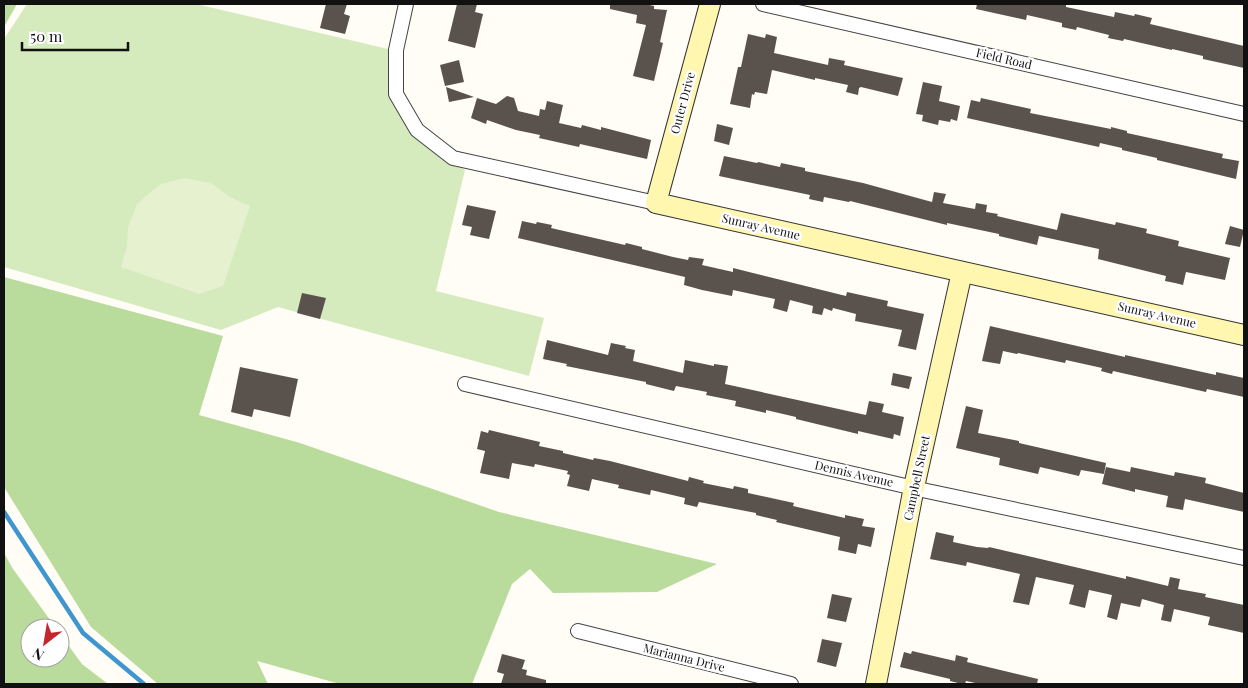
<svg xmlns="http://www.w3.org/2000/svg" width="1248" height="688" font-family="'Playfair Display',serif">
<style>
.green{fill:#d5ebbd}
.forest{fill:#b9dc9c}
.pitch{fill:#e6f2cf}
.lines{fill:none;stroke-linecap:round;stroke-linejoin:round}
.stream{stroke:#3f96cf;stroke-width:4.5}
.building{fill:#5a524d}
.street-casing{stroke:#444;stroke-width:16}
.secondary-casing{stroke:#333;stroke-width:22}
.street{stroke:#fff;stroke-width:14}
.secondary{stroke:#fff6b0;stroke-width:20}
.labels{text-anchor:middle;stroke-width:5;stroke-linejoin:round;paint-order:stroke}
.street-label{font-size:12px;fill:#111;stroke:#fff}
</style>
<rect width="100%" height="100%" fill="#fffdf5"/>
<!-- green -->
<path class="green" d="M 27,4 L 196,4 L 388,49 C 396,92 397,123 434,152 C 443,159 455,164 465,170 L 436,291 L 544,318 L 529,376 L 278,307 L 221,330 L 4,267 L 4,39 Z"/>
<!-- forest -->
<g class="forest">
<path d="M 4,4 L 17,4 L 4,27 Z"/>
<path d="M 4,277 L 223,336 L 199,415 L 300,443 L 499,512 L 717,564 L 657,592 L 553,593 L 530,569 L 512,584 L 472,684 L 340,684 L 257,661 L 268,684 L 158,684 L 91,627 L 4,487 Z"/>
<path d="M 4,553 L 13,569 L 56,628 L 30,628 L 30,658 L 60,658 L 60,634 L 82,664 L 108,684 L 4,684 Z"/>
</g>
<!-- pitch -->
<path class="pitch" d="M 184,178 L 211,183 L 230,197 L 250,206 L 223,286 L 199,294 L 121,267 L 127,247 L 128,227 L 137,204 L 159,185 Z"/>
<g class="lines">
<!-- stream -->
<path class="stream" d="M 4,512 L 83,633 L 144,684"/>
</g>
<!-- building -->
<g class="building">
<path d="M 326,4 L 347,4 L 344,14 L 350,16 L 345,34 L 320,28 Z"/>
<path d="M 457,4 L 477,4 L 475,12 L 483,14 L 475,48 L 448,41 Z"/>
<path d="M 610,4 L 645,4 L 654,6 L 654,9 L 667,10 L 660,42 L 663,43 L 654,81 L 633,76 L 646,25 L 636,23 L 637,15 L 610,9 Z"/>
<path d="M 977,4 L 1066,4 L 1066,7 L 1114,17 L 1115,12 L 1134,16 L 1135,14 L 1152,18 L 1150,24 L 1244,46 L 1244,68 L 1203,59 L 1203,56 L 1172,49 L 1172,50 L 1124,39 L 1123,41 L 1108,38 L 1109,35 L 1077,27 L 1076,30 L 1062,27 L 1062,23 L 1027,15 L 1026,20 L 976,9 Z"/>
<path d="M 748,34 L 765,38 L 766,34 L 777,37 L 774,53 L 828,65 L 829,58 L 845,61 L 844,65 L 903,78 L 898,96 L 861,87 L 859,88 L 858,95 L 846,92 L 848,85 L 815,78 L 815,80 L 772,70 L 767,94 L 755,92 L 754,95 L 752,94 L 750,108 L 730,104 L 738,67 L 741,67 Z"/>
<path d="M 459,60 L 464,82 L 445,86 L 440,65 Z"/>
<path d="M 923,82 L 942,86 L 939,101 L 960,106 L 957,121 L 951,119 L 950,122 L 939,120 L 938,125 L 922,121 L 923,115 L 916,114 Z"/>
<path d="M 446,87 L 474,97 L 449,102 Z"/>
<path d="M 507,96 L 514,98 L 518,111 L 539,116 L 540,109 L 545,110 L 547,101 L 563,105 L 559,123 L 581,128 L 582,125 L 601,130 L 601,127 L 651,140 L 647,159 L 580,144 L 579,147 L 539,138 L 540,135 L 516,130 L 487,120 L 486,124 L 471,118 L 477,98 L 496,104 Z"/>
<path d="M 981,98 L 1031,109 L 1030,113 L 1111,129 L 1111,127 L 1127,131 L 1127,133 L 1223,154 L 1222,158 L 1239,161 L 1236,179 L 1157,160 L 1157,158 L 1122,150 L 1122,148 L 1100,143 L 1099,147 L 967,118 L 971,100 L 980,102 Z"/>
<path d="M 717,124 L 733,128 L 729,145 L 714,141 Z"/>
<path d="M 724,156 L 757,163 L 758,162 L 780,167 L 781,163 L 805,168 L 805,171 L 863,183 L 932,202 L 934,192 L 946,194 L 943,203 L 975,209 L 976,203 L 987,205 L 986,212 L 998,214 L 997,216 L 1057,230 L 1061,213 L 1115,225 L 1116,222 L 1147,229 L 1146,233 L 1179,241 L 1178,246 L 1230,258 L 1225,280 L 1186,272 L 1183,285 L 1175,283 L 1165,281 L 1166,276 L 1098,259 L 1099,249 L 1039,236 L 1037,245 L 999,236 L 999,234 L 947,223 L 947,225 L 850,201 L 849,202 L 824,197 L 823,202 L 809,199 L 810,195 L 719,176 Z"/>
<path d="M 467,205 L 496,211 L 489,239 L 470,235 L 472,227 L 462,225 Z"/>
<path d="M 522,221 L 536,224 L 537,222 L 552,225 L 551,228 L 577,234 L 625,245 L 626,243 L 642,247 L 642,249 L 673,257 L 688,260 L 689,257 L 704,259 L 702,265 L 733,272 L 733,268 L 846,296 L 847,292 L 888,301 L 887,306 L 924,314 L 916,350 L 898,346 L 902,330 L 855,321 L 856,314 L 833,308 L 832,311 L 824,308 L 822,315 L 812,313 L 813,306 L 790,300 L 787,312 L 773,308 L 775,299 L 733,290 L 732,296 L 702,290 L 684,285 L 685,277 L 518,238 Z"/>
<path d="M 1230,226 L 1244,230 L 1240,247 L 1225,244 Z"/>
<path d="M 302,293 L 326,298 L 320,319 L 297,313 Z"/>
<path d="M 990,326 L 1125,357 L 1125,355 L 1216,375 L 1216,372 L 1244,378 L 1244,397 L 1207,389 L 1206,392 L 1113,371 L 1112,374 L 1101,371 L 1102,368 L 1066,360 L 1065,363 L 1018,353 L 1017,354 L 1003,351 L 1000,364 L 982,361 Z"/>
<path d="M 547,340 L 608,355 L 611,343 L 626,346 L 625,348 L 635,350 L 633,361 L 683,373 L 685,360 L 714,366 L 714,364 L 728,366 L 725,384 L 866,415 L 869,401 L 884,404 L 882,412 L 904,417 L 900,436 L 894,434 L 893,439 L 858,431 L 858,434 L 796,419 L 796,417 L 766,410 L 766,413 L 735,406 L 736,401 L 706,395 L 707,392 L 676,386 L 674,391 L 646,384 L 646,382 L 566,366 L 567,364 L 543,359 Z"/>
<path d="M 240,367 L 298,379 L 290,417 L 254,409 L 252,417 L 231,412 Z"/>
<path d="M 893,373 L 912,377 L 909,389 L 891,385 Z"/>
<path d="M 966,406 L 983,410 L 978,433 L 1019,441 L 1019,443 L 1106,463 L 1104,474 L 1081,470 L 1079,476 L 1040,467 L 1038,474 L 999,465 L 1000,458 L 956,448 Z"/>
<path d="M 489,430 L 540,442 L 539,446 L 563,451 L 563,453 L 593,460 L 594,458 L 610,461 L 688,481 L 689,477 L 704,481 L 703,483 L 733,489 L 734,486 L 748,489 L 748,493 L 794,503 L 793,506 L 845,518 L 845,515 L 864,519 L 862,526 L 875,528 L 871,547 L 858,544 L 856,554 L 838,550 L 840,537 L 776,522 L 777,520 L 756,515 L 756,513 L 699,502 L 697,507 L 684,504 L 685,498 L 651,490 L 650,495 L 618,488 L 619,485 L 592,479 L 589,491 L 567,486 L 570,475 L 567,474 L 568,471 L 535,464 L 534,467 L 512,463 L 509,479 L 480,473 L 485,451 L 477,449 L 481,431 L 488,433 Z"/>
<path d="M 1106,467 L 1130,472 L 1131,467 L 1174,476 L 1175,472 L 1206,478 L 1205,483 L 1244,493 L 1244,512 L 1185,499 L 1183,510 L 1166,507 L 1168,496 L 1135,489 L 1135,492 L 1102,484 Z"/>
<path d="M 936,532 L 954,536 L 953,542 L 977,547 L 988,548 L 989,547 L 1126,579 L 1126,576 L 1168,586 L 1170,577 L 1180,579 L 1178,589 L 1206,594 L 1205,597 L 1244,605 L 1244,633 L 1208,625 L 1210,617 L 1174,609 L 1171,622 L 1161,620 L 1164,605 L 1142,599 L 1140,607 L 1121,603 L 1117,620 L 1107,617 L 1112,595 L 1089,590 L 1085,608 L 1069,604 L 1074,585 L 1036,577 L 1029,605 L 1013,602 L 1020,574 L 967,562 L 966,566 L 930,559 Z"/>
<path d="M 832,594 L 852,598 L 846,622 L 827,618 Z"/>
<path d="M 822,639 L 842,643 L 836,667 L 817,662 Z"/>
<path d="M 912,651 L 955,661 L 956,655 L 968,658 L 967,662 L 1038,679 L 1037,684 L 980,684 L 966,681 L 965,684 L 962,684 L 950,681 L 950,679 L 900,667 L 904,652 L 911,654 Z"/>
<path d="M 502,654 L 525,660 L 522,669 L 527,670 L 526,675 L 546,680 L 546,684 L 501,684 L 504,674 L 497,672 Z"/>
</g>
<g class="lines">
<defs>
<g id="street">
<path d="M 406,4 L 396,50 L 396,94 L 417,130 L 453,158 L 656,203"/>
<path d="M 763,4 L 1244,114"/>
<path d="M 465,384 L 927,491 L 1244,558"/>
<path d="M 578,631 L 791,684"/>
</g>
<g id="secondary">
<path d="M 710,4 L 656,203 L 1244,335"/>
<path d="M 876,684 L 914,487 L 962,272"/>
</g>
</defs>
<!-- street casing -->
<use href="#street" class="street-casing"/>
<!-- secondary casing -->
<use href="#secondary" class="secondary-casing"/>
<!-- street -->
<use href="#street" class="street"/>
<!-- secondary -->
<use href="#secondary" class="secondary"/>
</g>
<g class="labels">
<!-- street labels -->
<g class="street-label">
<text transform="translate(1004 59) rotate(13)" y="4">Field Road</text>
<text transform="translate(683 103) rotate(-75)" y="4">Outer Drive</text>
<text transform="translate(761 227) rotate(13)" y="4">Sunray Avenue</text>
<text transform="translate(1157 315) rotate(13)" y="4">Sunray Avenue</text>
<text transform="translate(854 474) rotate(13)" y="4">Dennis Avenue</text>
<text transform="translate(917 478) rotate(-78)" y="4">Campbell Street</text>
<text transform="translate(684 658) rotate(14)" y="4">Marianna Drive</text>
</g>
</g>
<!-- border -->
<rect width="1248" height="688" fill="none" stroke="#111111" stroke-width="10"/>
<!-- north arrow -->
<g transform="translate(45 643) rotate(211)"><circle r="24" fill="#ffffff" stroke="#a0a0a0"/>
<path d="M0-4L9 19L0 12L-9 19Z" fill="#c4262e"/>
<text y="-8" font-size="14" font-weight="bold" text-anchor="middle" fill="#111111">N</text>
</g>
<!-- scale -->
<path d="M22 42v8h106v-8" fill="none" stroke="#111111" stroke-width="2.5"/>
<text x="30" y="42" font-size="15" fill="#111111" stroke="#ffffff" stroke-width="4" paint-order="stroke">50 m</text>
</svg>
